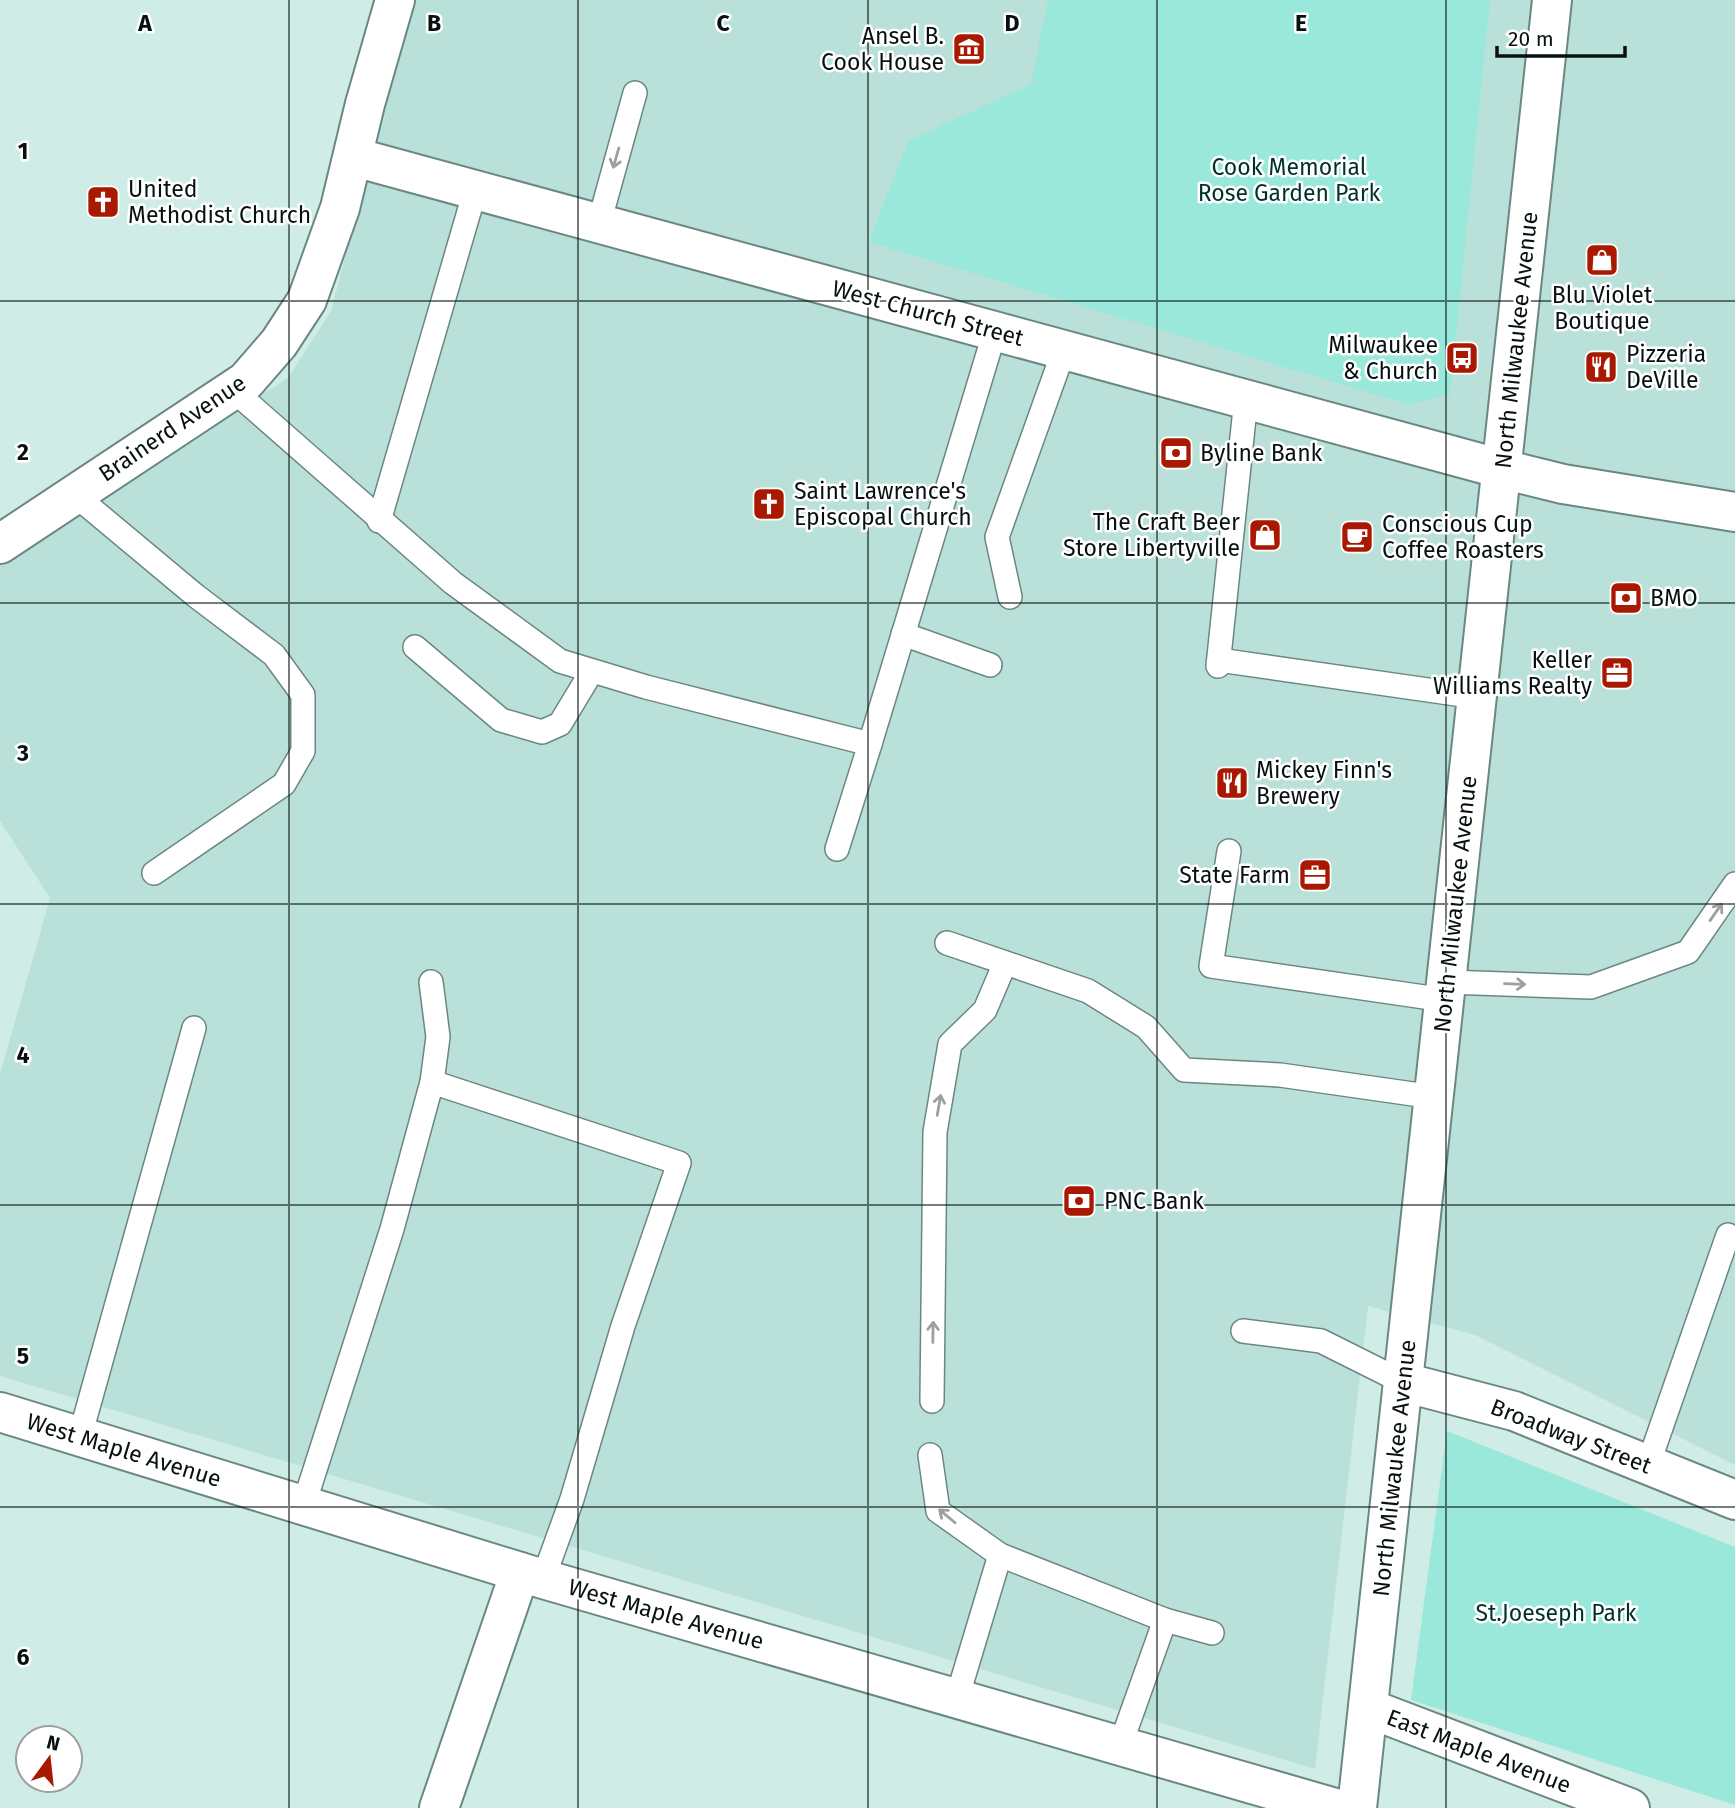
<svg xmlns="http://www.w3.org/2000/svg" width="1735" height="1808" font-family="'Fira Sans',sans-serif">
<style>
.built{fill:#bae1d9}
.green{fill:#99e8da}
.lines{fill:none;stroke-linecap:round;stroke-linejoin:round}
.service-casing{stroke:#6b8781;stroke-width:26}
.minor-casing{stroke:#6b8781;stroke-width:42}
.tertiary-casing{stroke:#6b8781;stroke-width:42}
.primary-casing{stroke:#6b8781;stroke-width:42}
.service{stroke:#fff;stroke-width:23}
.minor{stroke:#fff;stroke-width:38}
.tertiary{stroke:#fff;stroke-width:38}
.primary{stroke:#fff;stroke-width:38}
.oneway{stroke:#9ca09f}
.grid{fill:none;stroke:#07110f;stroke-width:2;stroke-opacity:0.55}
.labels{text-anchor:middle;stroke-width:5;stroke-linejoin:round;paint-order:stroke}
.poi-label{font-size:23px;fill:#07110f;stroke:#fff;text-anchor:start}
.park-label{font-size:23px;fill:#00322b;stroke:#fff}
.street-label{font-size:23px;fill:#07110f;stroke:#fff}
.grid-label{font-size:23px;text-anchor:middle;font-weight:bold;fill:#07110f;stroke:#fff;stroke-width:5;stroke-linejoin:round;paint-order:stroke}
</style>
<rect width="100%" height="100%" fill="#cfece6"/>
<!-- built -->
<path class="built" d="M 413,0 L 1735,0 L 1735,1465 L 1475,1335 L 1368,1306 L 1315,1769 L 0,1376 L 0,1074 L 50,898 L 0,821 L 0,565 L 288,378 L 331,311 Z"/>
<!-- green -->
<g class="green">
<path d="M 1048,0 L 1490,0 L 1450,395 L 1407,404 L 869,242 L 908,141 L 1031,84 Z"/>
<path d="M 1447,1431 L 1735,1547 L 1735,1805 L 1411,1700 Z"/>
</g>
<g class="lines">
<defs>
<g id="service">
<path d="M 599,223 L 635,93"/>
<path d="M 233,390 L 453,583 L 560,661 L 646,687 L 870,744 L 837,849"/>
<path d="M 75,495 L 196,596 L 274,655 L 303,695 L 303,751 L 284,784 L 154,873"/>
<path d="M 379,521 L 475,191"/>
<path d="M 1010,597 L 997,537 L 1064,350"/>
<path d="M 903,634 L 990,665"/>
<path d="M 415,647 L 501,720 L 542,732 L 560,724 L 592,671"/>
<path d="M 1219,660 L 1477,697"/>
<path d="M 1218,666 L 1246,399"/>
<path d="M 870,744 L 995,331"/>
<path d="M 1229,851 L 1211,966 L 1445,1000"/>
<path d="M 947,943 L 1088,991 L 1146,1027 L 1184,1070 L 1280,1075 L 1434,1097"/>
<path d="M 431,982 L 438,1037 L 432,1082"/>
<path d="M 1447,982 L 1591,987 L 1688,952 L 1735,884"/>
<path d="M 1243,1331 L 1321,1341 L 1403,1382"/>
<path d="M 932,1401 L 935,1132 L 950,1044 L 985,1010 L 1005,963"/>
<path d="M 80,1436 L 194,1028"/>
<path d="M 930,1455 L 938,1511 L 1000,1555"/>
<path d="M 1648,1465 L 1728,1235"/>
<path d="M 304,1504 L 392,1229 L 432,1082 L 679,1163 L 623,1326 L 572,1499 L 543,1579"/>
<path d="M 957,1698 L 1000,1555 L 1165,1620"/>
<path d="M 1120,1746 L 1165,1620 L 1212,1633"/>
</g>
<g id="minor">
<path d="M 1403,1382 L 1514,1411 L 1735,1500"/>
<path d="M 0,1412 L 543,1579 L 1335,1808"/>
<path d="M 1368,1708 L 1630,1808"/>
<path d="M 439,1808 L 520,1572"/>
</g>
<g id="tertiary">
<path d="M 354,157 L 1502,469 L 1563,484 L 1735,512"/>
<path d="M 0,544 L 246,381 L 279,343 L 307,300 L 340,208 L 365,104 L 395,0"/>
</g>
<path id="primary" d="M 1357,1808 L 1552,0"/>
</defs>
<!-- service casing -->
<use href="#service" class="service-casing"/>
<!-- minor casing -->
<use href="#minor" class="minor-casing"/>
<!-- tertiary casing -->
<use href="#tertiary" class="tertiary-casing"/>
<!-- primary casing -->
<use href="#primary" class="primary-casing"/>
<!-- service -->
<use href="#service" class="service"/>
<!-- minor -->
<use href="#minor" class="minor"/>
<!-- tertiary -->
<use href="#tertiary" class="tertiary"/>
<!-- primary -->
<use href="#primary" class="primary"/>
</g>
<!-- one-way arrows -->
<defs><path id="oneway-shaft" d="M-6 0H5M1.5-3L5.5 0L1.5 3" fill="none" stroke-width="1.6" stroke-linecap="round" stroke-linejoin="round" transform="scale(1.75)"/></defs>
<g class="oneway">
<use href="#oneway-shaft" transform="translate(616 158) rotate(106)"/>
<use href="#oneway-shaft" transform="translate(1716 912) rotate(-55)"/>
<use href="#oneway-shaft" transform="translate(1515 984) rotate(2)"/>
<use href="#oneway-shaft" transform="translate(939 1105) rotate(-80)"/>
<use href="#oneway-shaft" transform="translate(933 1332) rotate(-89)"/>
<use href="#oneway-shaft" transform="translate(947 1516) rotate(-140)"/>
</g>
<!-- grid -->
<path class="grid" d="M 289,0 L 289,1808M 578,0 L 578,1808M 868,0 L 868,1808M 1157,0 L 1157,1808M 1446,0 L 1446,1808M 0,301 L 1735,301M 0,603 L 1735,603M 0,904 L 1735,904M 0,1205 L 1735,1205M 0,1507 L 1735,1507"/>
<!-- icons -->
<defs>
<symbol id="museum-square" viewBox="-11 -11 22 22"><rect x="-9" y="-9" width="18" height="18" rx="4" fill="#a91901" stroke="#fff"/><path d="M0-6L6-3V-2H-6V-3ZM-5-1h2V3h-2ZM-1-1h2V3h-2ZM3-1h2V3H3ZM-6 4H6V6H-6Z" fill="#fff"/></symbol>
<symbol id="church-square" viewBox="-11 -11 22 22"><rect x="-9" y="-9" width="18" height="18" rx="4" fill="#a91901" stroke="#fff"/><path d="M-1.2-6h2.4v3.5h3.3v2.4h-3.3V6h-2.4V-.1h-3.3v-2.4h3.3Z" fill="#fff"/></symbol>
<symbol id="shop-square" viewBox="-11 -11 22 22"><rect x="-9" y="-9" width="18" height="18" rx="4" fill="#a91901" stroke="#fff"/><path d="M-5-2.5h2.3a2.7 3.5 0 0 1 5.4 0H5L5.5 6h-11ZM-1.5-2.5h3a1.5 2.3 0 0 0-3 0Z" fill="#fff"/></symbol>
<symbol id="bus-square" viewBox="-11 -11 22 22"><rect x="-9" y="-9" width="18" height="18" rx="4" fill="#a91901" stroke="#fff"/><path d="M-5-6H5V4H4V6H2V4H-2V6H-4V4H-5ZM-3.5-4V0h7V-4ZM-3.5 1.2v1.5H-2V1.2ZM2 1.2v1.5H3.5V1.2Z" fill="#fff"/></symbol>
<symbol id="restaurant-square" viewBox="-11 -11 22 22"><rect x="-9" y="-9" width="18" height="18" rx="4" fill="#a91901" stroke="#fff"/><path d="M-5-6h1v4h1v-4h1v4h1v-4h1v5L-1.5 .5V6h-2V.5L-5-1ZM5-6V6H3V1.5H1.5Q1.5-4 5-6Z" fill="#fff"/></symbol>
<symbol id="bank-square" viewBox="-11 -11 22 22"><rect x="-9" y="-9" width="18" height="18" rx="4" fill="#a91901" stroke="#fff"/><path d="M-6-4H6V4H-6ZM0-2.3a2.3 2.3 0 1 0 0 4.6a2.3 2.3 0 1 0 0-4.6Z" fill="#fff"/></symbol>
<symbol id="cafe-square" viewBox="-11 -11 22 22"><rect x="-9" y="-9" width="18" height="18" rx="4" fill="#a91901" stroke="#fff"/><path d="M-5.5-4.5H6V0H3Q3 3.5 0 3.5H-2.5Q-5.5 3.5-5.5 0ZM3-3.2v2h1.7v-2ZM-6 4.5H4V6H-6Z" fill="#fff"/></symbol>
<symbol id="office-square" viewBox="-11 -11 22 22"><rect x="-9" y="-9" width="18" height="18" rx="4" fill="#a91901" stroke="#fff"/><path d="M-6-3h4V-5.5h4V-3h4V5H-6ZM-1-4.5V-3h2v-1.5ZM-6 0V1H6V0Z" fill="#fff"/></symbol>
</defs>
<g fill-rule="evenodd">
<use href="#museum-square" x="950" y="30" width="38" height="38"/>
<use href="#church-square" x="84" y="183" width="38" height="38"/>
<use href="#shop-square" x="1583" y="241" width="38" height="38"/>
<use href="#bus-square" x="1443" y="339" width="38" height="38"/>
<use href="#restaurant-square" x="1582" y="348" width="38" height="38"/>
<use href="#bank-square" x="1157" y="434" width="38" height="38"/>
<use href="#church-square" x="750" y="485" width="38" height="38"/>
<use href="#shop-square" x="1246" y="516" width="38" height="38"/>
<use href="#cafe-square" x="1338" y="518" width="38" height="38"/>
<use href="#bank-square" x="1607" y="579" width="38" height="38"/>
<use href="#office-square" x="1598" y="654" width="38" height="38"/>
<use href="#restaurant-square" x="1213" y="764" width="38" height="38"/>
<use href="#office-square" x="1296" y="856" width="38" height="38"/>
<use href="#bank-square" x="1060" y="1182" width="38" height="38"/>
</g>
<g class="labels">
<!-- poi labels -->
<g class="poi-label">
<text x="944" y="44" text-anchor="end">Ansel B.<tspan x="944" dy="26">Cook House</tspan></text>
<text x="128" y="197">United<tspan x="128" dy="26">Methodist Church</tspan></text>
<text x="1602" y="303" text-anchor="middle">Blu Violet<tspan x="1602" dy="26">Boutique</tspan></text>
<text x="1438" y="353" text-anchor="end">Milwaukee<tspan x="1438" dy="26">&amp; Church</tspan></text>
<text x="1626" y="362">Pizzeria<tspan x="1626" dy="26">DeVille</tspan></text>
<text x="1200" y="461">Byline Bank</text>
<text x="794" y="499">Saint Lawrence's<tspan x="794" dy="26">Episcopal Church</tspan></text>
<text x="1240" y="530" text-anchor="end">The Craft Beer<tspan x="1240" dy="26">Store Libertyville</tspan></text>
<text x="1382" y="532">Conscious Cup<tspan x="1382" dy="26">Coffee Roasters</tspan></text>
<text x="1650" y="606">BMO</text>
<text x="1592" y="668" text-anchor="end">Keller<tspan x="1592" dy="26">Williams Realty</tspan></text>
<text x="1256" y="778">Mickey Finn's<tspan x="1256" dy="26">Brewery</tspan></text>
<text x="1290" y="883" text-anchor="end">State Farm</text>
<text x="1104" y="1209">PNC Bank</text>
</g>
<!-- park labels -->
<g class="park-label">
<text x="1289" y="175">Cook Memorial<tspan x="1289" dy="26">Rose Garden Park</tspan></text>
<text x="1556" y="1621">St.Joeseph Park</text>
</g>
<!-- street labels -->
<g class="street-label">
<text transform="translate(928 313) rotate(15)" y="8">West Church Street</text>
<text transform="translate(1516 340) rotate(-84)" y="8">North Milwaukee Avenue</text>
<text transform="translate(172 428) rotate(-34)" y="8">Brainerd Avenue</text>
<text transform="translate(1455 904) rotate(-84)" y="8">North Milwaukee Avenue</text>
<text transform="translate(1571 1436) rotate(21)" y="8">Broadway Street</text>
<text transform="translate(124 1450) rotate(17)" y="8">West Maple Avenue</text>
<text transform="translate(1394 1468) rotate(-84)" y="8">North Milwaukee Avenue</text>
<text transform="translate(666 1614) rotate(16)" y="8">West Maple Avenue</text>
<text transform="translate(1479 1751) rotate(21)" y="8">East Maple Avenue</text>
</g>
</g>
<g class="grid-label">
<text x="145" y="31">A</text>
<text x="434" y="31">B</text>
<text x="723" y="31">C</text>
<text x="1012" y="31">D</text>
<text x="1301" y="31">E</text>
<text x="23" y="159">1</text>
<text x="23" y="460">2</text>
<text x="23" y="761">3</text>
<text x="23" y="1063">4</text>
<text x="23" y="1364">5</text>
<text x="23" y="1665">6</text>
</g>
<!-- north arrow -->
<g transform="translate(49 1759) rotate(15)"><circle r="33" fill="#ffffff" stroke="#9ca09f" stroke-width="2"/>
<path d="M0-5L12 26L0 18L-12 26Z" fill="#a91901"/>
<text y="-10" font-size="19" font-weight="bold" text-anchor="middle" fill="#07110f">N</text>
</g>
<!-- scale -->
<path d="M1497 46v10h128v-10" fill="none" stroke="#07110f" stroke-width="3.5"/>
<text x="1508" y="46" font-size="21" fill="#07110f" stroke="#ffffff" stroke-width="5" paint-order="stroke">20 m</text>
</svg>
